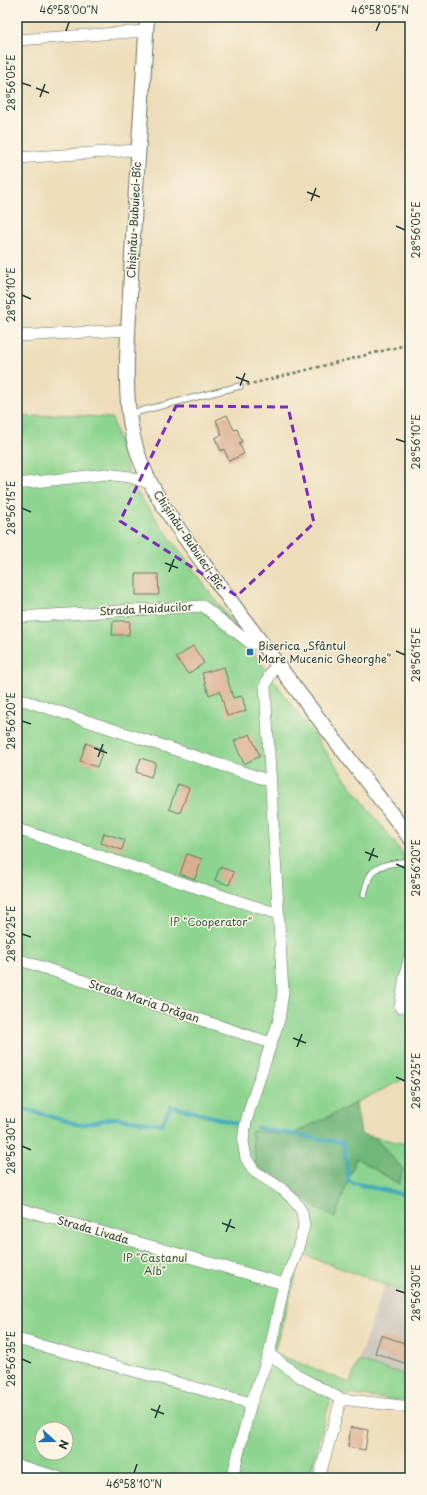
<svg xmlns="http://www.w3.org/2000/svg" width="427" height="1495" font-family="'Playpen Sans',sans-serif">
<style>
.industrial{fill:#c9c3b8}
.green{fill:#8cd48f;stroke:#568862;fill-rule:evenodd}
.forest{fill:#71b67a;stroke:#487a57}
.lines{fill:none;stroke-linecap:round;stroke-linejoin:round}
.stream{stroke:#3daabc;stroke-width:4}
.building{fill:#daaf91}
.service-casing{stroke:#677563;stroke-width:7}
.minor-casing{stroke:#677563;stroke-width:12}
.tertiary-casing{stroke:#677563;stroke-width:16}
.path{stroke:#677563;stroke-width:2.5;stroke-dasharray:3 3;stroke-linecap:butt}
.service{stroke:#fff;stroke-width:5.5}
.minor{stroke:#fff;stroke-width:11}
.tertiary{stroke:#fff;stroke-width:14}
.marked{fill:none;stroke:#7b2cbf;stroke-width:3;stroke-dasharray:8 5;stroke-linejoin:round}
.ticks{fill:none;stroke:#1f3d34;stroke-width:1.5}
.poi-dot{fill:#1f6fb2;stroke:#fcf5e5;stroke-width:1.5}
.labels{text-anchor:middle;stroke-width:3;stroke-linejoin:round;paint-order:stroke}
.street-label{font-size:11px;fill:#1f3d34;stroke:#fcf5e5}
.poi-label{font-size:11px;fill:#1f3d34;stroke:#fcf5e5;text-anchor:start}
.park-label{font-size:11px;fill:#355b46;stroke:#fcf5e5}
.neatline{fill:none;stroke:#1f3d34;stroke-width:1.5}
.ticks-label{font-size:10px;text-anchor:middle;fill:#1f3d34}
</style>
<rect width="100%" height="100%" fill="#fcf5e5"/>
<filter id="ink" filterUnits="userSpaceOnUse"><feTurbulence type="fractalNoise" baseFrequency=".025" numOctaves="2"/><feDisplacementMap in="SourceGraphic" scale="8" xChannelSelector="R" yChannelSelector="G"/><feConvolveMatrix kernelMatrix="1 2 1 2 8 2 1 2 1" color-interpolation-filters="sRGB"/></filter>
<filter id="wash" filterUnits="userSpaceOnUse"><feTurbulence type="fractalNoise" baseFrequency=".012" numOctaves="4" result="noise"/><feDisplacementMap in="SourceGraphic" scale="16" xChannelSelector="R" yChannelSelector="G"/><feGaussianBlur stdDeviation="0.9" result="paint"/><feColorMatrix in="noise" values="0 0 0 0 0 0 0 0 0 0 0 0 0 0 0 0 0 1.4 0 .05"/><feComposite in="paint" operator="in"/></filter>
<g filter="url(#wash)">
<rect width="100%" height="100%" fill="#edddba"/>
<!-- industrial -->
<path class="industrial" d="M 385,1285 L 410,1294 L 410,1376 L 358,1361 Z"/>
<!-- green -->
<path class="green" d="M 58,414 L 112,418 L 133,487 L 353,789 L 403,854 L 406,868 L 410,873 L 410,1076 L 291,1135 L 251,1131 L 256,1165 L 315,1206 L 335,1218 L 356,1158 L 399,1184 L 403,1169 L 374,1137 L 410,1145 L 410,1294 L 302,1254 L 274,1353 L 350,1383 L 358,1361 L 410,1376 L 410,1402 L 332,1392 L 309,1478 L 17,1478 L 17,418 ZM 42,1429 L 66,1429 L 66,1453 L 42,1453 Z"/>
<!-- forest -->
<path class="forest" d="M 356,1103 L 361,1134 L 374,1137 L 403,1169 L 399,1184 L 356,1158 L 335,1218 L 315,1206 L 256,1165 L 251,1131 L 291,1135 Z"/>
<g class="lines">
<!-- stream -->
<g class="stream">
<path d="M 17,1107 L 80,1125 L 114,1118 L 162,1124 L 171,1106 L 235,1123"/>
<path d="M 257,1128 L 343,1143 L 349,1182 L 410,1196"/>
</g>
</g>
<g id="blocks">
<!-- building -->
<g class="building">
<path d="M 227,415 L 234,430 L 237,429 L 242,442 L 239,443 L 244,454 L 229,461 L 224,449 L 221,451 L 215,438 L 222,435 L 216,420 Z"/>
<path d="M 136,574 L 158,574 L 159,595 L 136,595 Z"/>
<path d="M 113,621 L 130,621 L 129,635 L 112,635 Z"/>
<path d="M 193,646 L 204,663 L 188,674 L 176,658 Z"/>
<path d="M 224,667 L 233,698 L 242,696 L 246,711 L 227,716 L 220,691 L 209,695 L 202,673 Z"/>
<path d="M 250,734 L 260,756 L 244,764 L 234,741 Z"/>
<path d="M 86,743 L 103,750 L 97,767 L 80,761 Z"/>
<path d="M 141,758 L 156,763 L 151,777 L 136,772 Z"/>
<path d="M 178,784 L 189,788 L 180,813 L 169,809 Z"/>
<path d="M 104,833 L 125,840 L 122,850 L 101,843 Z"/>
<path d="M 187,854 L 202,859 L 195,879 L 180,874 Z"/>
<path d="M 220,867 L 234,872 L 229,885 L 215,880 Z"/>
<path d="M 381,1335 L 410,1345 L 410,1365 L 375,1353 Z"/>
<path d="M 351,1427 L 368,1430 L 365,1450 L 348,1447 Z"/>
</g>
</g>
</g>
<g filter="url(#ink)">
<use href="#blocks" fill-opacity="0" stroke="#677563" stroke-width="1"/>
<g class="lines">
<defs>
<g id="service">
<path d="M 129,414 L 240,386"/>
<path d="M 364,894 C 366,888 367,881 370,876 C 376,863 398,863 410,861"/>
</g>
<g id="minor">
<path d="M 17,40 L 146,31"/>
<path d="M 17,158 L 138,150"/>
<path d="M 17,336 L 128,330"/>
<path d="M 17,484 L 106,474 L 130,477 L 152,484"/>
<path d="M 17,617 L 203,606 L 250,643 L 263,645"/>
<path d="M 17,698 L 270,781"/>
<path d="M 17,829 L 278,914"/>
<path d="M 17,959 L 271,1043"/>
<path d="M 400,1007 L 405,976 L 410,955"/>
<path d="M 17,1208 L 284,1284"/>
<path d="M 17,1339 L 251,1403"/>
<path d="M 269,1354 L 300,1377 L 341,1399 L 410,1407"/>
<path d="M 17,1465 L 61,1478"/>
<path d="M 232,1478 L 251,1403 L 269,1354 L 284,1284 L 296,1255 L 304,1226 L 302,1212 L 294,1200 L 282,1189 L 254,1171 L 246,1158 L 243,1141 L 246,1122 L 252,1101 L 279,1020 L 283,992 L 265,686 L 271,672 L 278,664"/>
<path d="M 319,1478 L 341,1399"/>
</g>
<path id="tertiary" d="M 147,17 C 142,110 134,202 130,295 C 128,340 123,388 132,432 C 143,487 185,538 217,582 C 279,669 345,753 410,838"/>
</defs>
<!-- service casing -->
<use href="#service" class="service-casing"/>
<!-- minor casing -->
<use href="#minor" class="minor-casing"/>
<!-- tertiary casing -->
<use href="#tertiary" class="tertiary-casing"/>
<!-- path -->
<path class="path" d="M 247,385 L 410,344"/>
<!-- service -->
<use href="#service" class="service"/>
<!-- minor -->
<use href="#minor" class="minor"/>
<!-- tertiary -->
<use href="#tertiary" class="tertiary"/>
</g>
</g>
<!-- marked area -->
<path class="marked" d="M 176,406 L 288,407 L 314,523 L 237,596 L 120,521 Z"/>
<!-- ticks -->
<path class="ticks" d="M 66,31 L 69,22M 376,31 L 380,22M 22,83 L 31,86M 36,88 L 49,93M 40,97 L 45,84M 307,192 L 320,197M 311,201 L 316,188M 396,226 L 405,230M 22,295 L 31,299M 236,377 L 249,382M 240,386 L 245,373M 396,439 L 405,442M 22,508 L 31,512M 165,563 L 178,568M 169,572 L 174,559M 396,651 L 405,655M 22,721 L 31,724M 94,748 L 107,753M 98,757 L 103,744M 365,852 L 378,857M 369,861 L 374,848M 396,864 L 405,868M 22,934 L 31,937M 293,1038 L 306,1043M 297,1047 L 302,1034M 396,1077 L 405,1081M 22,1146 L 31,1150M 222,1223 L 235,1228M 226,1232 L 231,1219M 396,1290 L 405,1293M 22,1359 L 31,1363M 151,1409 L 164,1414M 155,1418 L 160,1405M 134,1473 L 137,1464"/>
<!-- markers -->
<rect class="poi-dot" x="246" y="648" width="8" height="8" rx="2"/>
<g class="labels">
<!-- street labels -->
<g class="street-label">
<text transform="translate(134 220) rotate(-87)" y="4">Chișinău-Bubuieci-Bîc</text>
<text transform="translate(189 540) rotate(56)" y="4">Chișinău-Bubuieci-Bîc</text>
<text transform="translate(146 609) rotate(-3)" y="4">Strada Haiducilor</text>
<text transform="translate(144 1001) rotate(18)" y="4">Strada Maria Drăgan</text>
<text transform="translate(93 1230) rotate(16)" y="4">Strada Livada</text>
</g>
<!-- poi labels -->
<g class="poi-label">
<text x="258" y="650">Biserica „Sfântul<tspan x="258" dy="13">Mare Mucenic Gheorghe”</tspan></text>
</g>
<!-- park labels -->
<g class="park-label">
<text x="211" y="926">IP "Cooperator"</text>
<text x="155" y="1262">IP "Castanul<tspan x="155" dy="13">Alb"</tspan></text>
</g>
</g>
<!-- margin -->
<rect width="427" height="1495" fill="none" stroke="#fcf5e5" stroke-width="44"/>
<!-- north arrow -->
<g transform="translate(54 1441) rotate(111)"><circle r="19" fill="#fcf5e5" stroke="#a4ab9e"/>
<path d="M0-3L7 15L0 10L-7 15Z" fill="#1f6fb2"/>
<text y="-6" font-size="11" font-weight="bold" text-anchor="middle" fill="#1f3d34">N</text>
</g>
<rect x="22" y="22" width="383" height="1451" class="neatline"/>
<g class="ticks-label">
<text x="69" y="14">46°58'00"N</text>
<text x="380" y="14">46°58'05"N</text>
<text transform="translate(11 83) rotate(-90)" y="4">28°56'05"E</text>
<text transform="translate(416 230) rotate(-90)" y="4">28°56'05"E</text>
<text transform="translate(11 295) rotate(-90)" y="4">28°56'10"E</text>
<text transform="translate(416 442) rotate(-90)" y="4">28°56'10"E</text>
<text transform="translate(11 508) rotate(-90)" y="4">28°56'15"E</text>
<text transform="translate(416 655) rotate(-90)" y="4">28°56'15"E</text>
<text transform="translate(11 721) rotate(-90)" y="4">28°56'20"E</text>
<text transform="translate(416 868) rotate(-90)" y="4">28°56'20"E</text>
<text transform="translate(11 934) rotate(-90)" y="4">28°56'25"E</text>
<text transform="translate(416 1081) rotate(-90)" y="4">28°56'25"E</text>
<text transform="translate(11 1146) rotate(-90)" y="4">28°56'30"E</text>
<text transform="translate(416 1293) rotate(-90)" y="4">28°56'30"E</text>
<text transform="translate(11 1359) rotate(-90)" y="4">28°56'35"E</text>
<text x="134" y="1488">46°58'10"N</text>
</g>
</svg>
